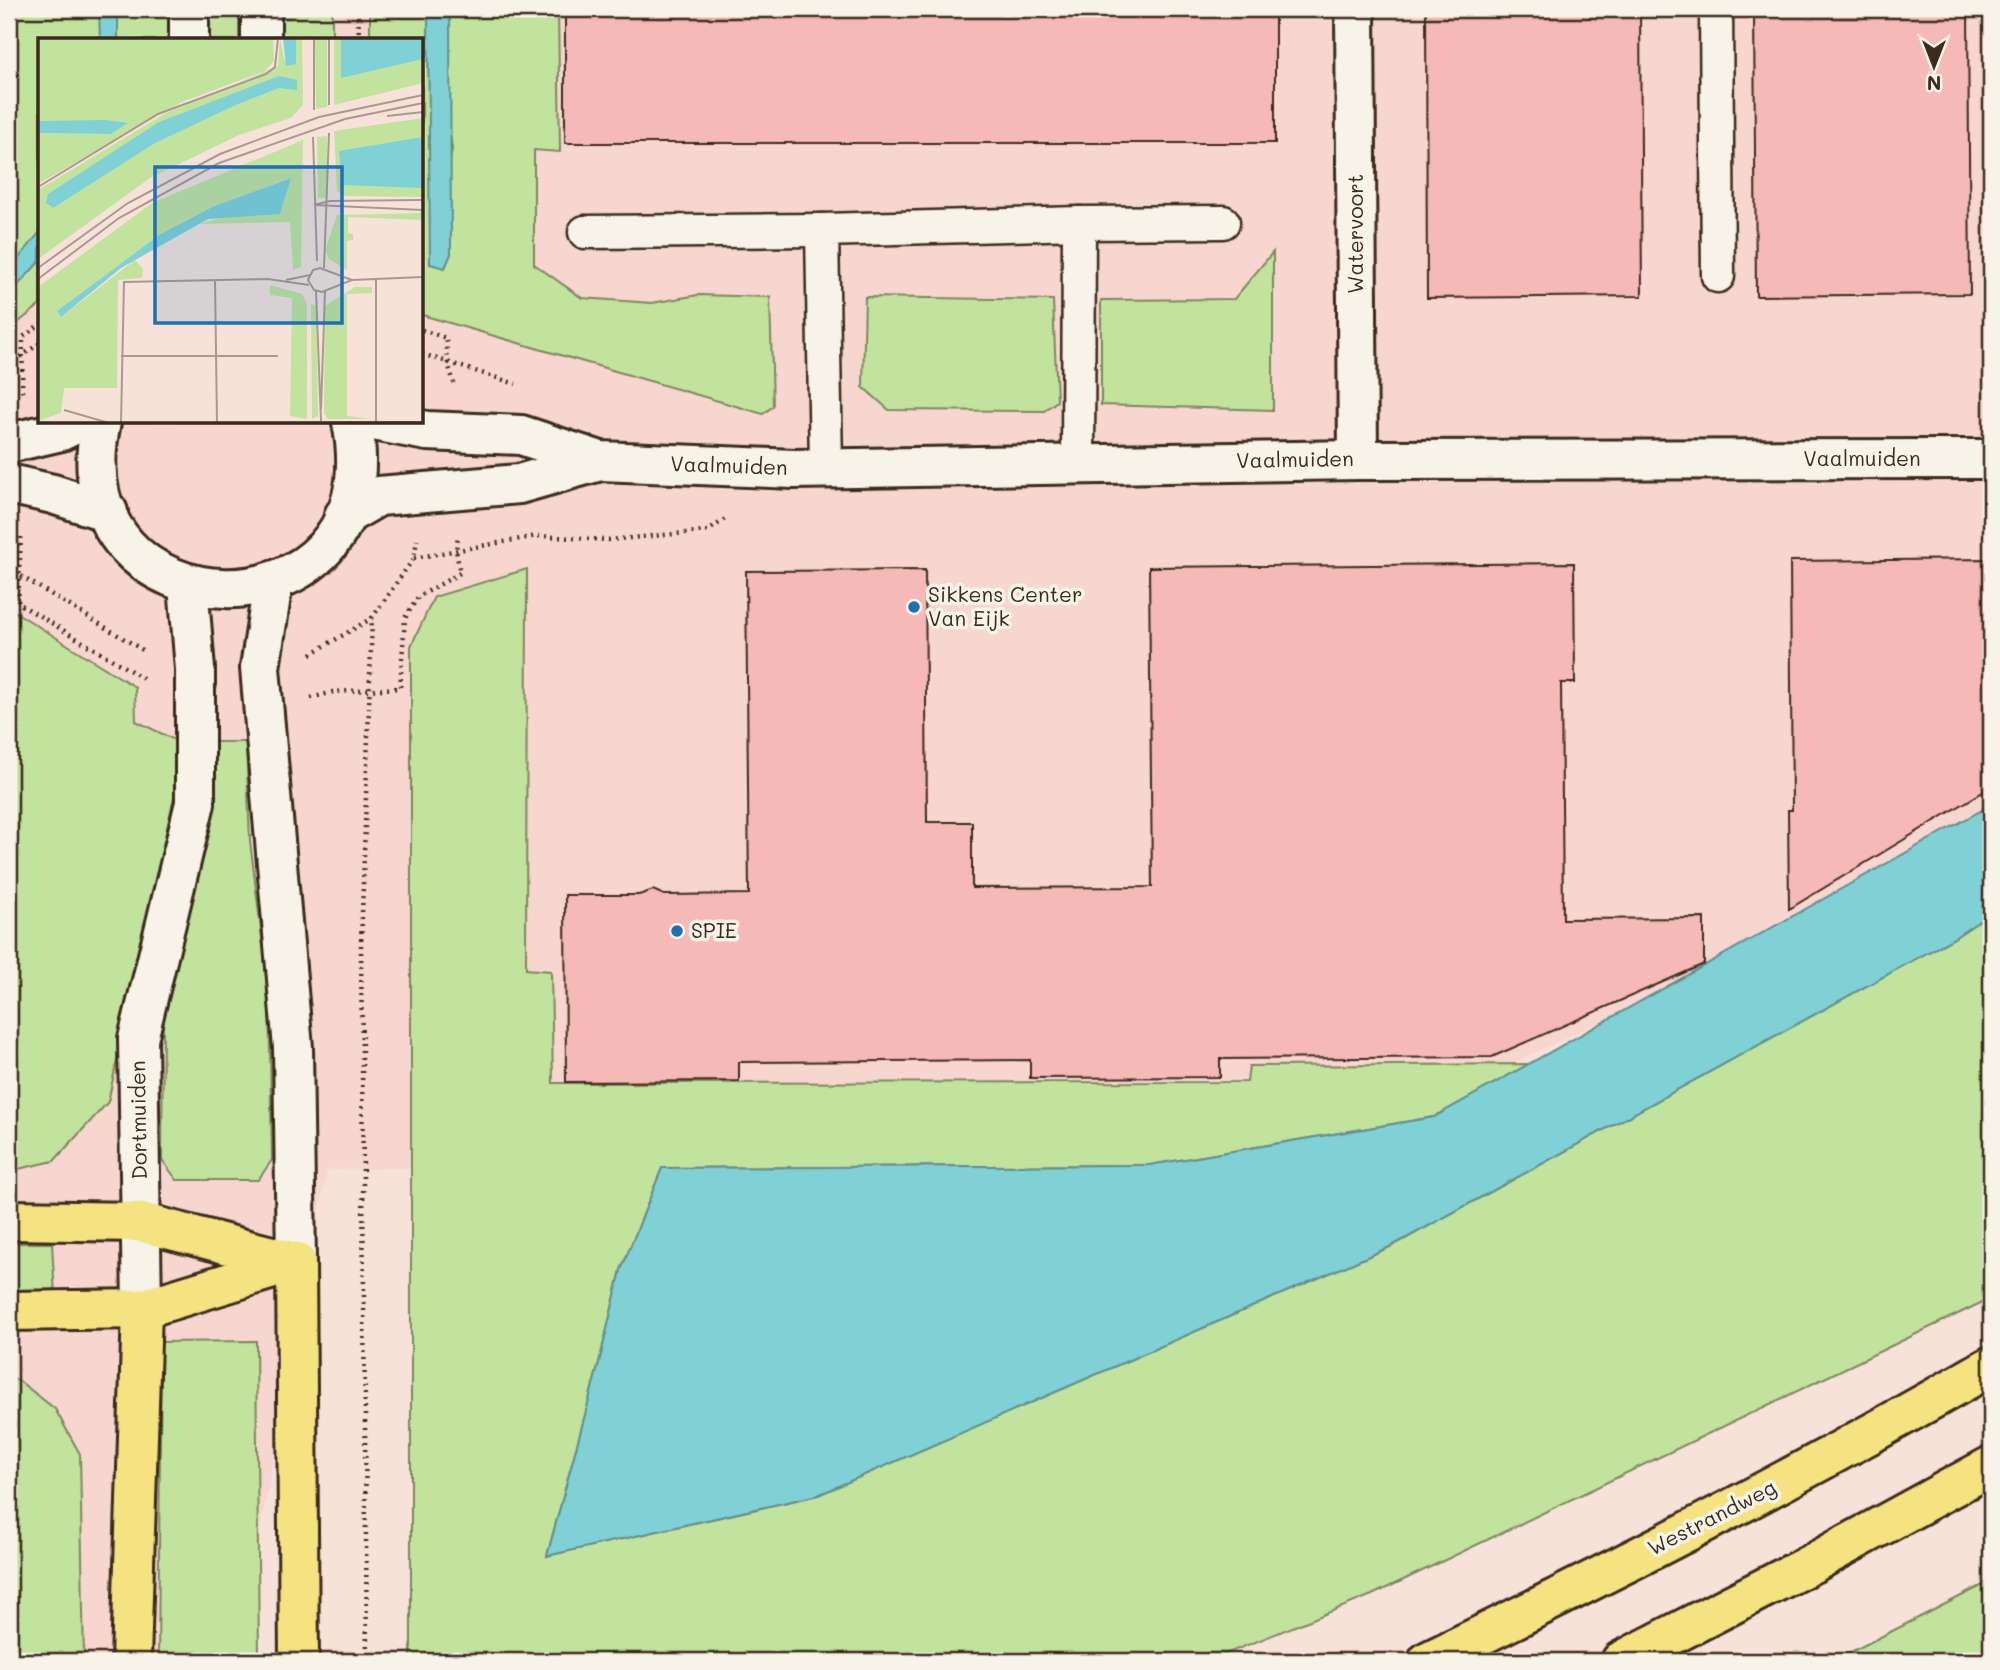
<svg xmlns="http://www.w3.org/2000/svg" width="2000" height="1670" font-family="Mali,sans-serif">
<style>
.built{fill:#f6d6cf;fill-rule:evenodd}
.green{fill:#c2e39d;stroke:#7e865e;stroke-width:2}
.water{fill:#7fd1d6;stroke:#648e8c;stroke-width:2}
.building{fill:#f5b9b7;stroke:#3b2a1e;stroke-width:2}
.lines{fill:none;stroke-linecap:round;stroke-linejoin:round}
.service-casing{stroke:#3b2a1e;stroke-width:37}
.minor-casing{stroke:#3b2a1e;stroke-width:44}
.secondary-casing{stroke:#3b2a1e;stroke-width:44}
.primary-casing{stroke:#3b2a1e;stroke-width:44}
.motorway-casing{stroke:#3b2a1e;stroke-width:44}
.path{stroke:#3b2a1e;stroke-width:4.5;stroke-dasharray:2 5;stroke-linecap:butt}
.service{stroke:#f7f3e8;stroke-width:32}
.minor{stroke:#f7f3e8;stroke-width:38}
.secondary{stroke:#f7f3e8;stroke-width:38}
.primary{stroke:#f5e382;stroke-width:38}
.motorway{stroke:#f5e382;stroke-width:38}
.poi-dot{fill:#1f6fb2;stroke:#f7f3e8;stroke-width:2.5}
.labels{text-anchor:middle;stroke-width:7;stroke-linejoin:round;paint-order:stroke}
.street-label{font-size:21px;fill:#3b2a1e;stroke:#f7f3e8}
.poi-label{font-size:21px;fill:#3b2a1e;stroke:#f7f3e8;text-anchor:start}
.inset-road{fill:none;stroke:#ab988e;stroke-width:2}
.view{fill:#1f6fb2;fill-opacity:0.15;stroke:#1f6fb2;stroke-width:3.5}
.inset-edge{fill:none;stroke:#3b2a1e;stroke-width:3.5}
</style>
<rect width="100%" height="100%" fill="#f6e2d9"/>
<filter id="ink" filterUnits="userSpaceOnUse"><feTurbulence type="fractalNoise" baseFrequency=".0143" numOctaves="2"/><feDisplacementMap in="SourceGraphic" scale="14" xChannelSelector="R" yChannelSelector="G"/><feConvolveMatrix kernelMatrix="1 2 1 2 8 2 1 2 1" color-interpolation-filters="sRGB"/></filter>
<g filter="url(#ink)">
<!-- built -->
<path class="built" d="M 9,9 L 1991,9 L 1991,805 L 1731,958 L 1427,1105 L 1161,1146 L 327,1170 L 236,1661 L 9,1661 ZM 40,40 L 422,40 L 422,422 L 40,422 Z"/>
<!-- green -->
<g class="green">
<path d="M 9,9 L 174,9 L 174,40 L 40,40 L 40,305 L 9,330 Z"/>
<rect x="209" y="9" width="30" height="31"/>
<rect x="278" y="9" width="54" height="31"/>
<path d="M 370,9 L 428,9 L 431,264 L 452,149 L 450,134 L 450,9 L 558,9 L 560,152 L 534,150 L 534,264 L 582,298 L 652,303 L 698,295 L 770,297 L 773,406 L 763,414 L 422,315 L 422,40 L 370,40 Z"/>
<path d="M 1273,252 L 1273,410 L 1101,405 L 1101,300 L 1234,299 Z"/>
<path d="M 865,297 L 1053,300 L 1057,401 L 1044,411 L 889,410 L 863,387 Z"/>
<path d="M 527,569 L 526,969 L 551,971 L 553,1083 L 1247,1082 L 1249,1066 L 1532,1064 L 1434,1117 L 1150,1165 L 662,1168 L 621,1270 L 599,1363 L 547,1556 L 818,1495 L 1392,1246 L 1954,938 L 1991,913 L 1991,1298 L 1372,1595 L 1208,1661 L 411,1661 L 411,646 L 434,597 Z"/>
<path d="M 9,608 L 135,687 L 136,721 L 179,742 L 178,778 L 108,1102 L 54,1161 L 9,1171 L 9,1112 L 12,1112 Z"/>
<path d="M 212,742 L 246,742 L 250,841 L 269,994 L 272,1160 L 258,1180 L 177,1180 L 162,1160 L 163,1021 L 212,806 Z"/>
<path d="M 9,1243 L 52,1243 L 55,1296 L 9,1296 Z"/>
<path d="M 256,1341 L 259,1661 L 158,1661 L 161,1342 Z"/>
<path d="M 9,1377 L 19,1381 L 55,1409 L 80,1454 L 84,1661 L 9,1661 Z"/>
<path d="M 1991,1581 L 1991,1661 L 1833,1661 Z"/>
</g>
<!-- water -->
<g class="water">
<path d="M 99,9 L 118,9 L 118,40 L 100,40 Z"/>
<path d="M 428,9 L 450,9 L 451,254 L 445,268 L 430,264 Z"/>
<path d="M 40,232 L 40,261 L 9,295 L 9,270 Z"/>
<path d="M 9,644 L 11,644 L 13,1112 L 9,1112 Z"/>
<path d="M 1991,805 L 1991,913 L 1954,938 L 1392,1246 L 818,1495 L 547,1556 L 599,1363 L 621,1270 L 662,1168 L 1150,1165 L 1434,1117 Z"/>
</g>
<!-- building -->
<g class="building">
<rect x="565" y="9" width="710" height="134"/>
<path d="M 1426,9 L 1640,9 L 1642,296 L 1427,298 Z"/>
<path d="M 1754,9 L 1968,9 L 1970,294 L 1756,296 Z"/>
<path d="M 1991,559 L 1991,787 L 1789,909 L 1788,810 L 1792,810 L 1790,561 Z"/>
<path d="M 1574,563 L 1575,683 L 1561,683 L 1563,919 L 1704,918 L 1704,964 L 1492,1057 L 1220,1059 L 1220,1077 L 1030,1078 L 1030,1060 L 739,1062 L 739,1081 L 566,1082 L 565,895 L 639,895 L 653,890 L 664,895 L 749,894 L 746,571 L 925,570 L 927,822 L 972,822 L 972,888 L 1152,887 L 1149,567 Z"/>
</g>
<g class="lines">
<defs>
<g id="service">
<path d="M 1716,9 L 1718,276"/>
<path d="M 1079,223 L 1223,222"/>
<path d="M 585,232 L 822,230"/>
<path d="M 826,467 L 822,230 L 1079,223 L 1078,463"/>
</g>
<g id="minor">
<path d="M 189,9 L 189,40"/>
<path d="M 261,9 L 261,40"/>
<path d="M 1355,9 L 1358,460"/>
<path d="M 379,422 L 427,431 L 521,435 L 600,461 L 794,469 L 1358,460 L 1991,459"/>
<path d="M 344,516 L 379,496 L 519,484 L 600,461"/>
</g>
<g id="secondary">
<path d="M 101,422 C 53,639 397,648 352,422"/>
<path d="M 9,443 L 61,431 L 79,422"/>
<path d="M 9,484 L 53,494 L 108,512"/>
<path d="M 273,583 L 260,668 L 293,1048 L 296,1262"/>
<path d="M 142,1309 L 138,1039 L 195,803 L 195,669 L 188,585"/>
</g>
<g id="primary">
<path d="M 296,1262 L 299,1661"/>
<path d="M 131,1661 L 142,1309"/>
</g>
<g id="motorway">
<path d="M 9,1220 L 140,1222 L 295,1262"/>
<path d="M 9,1311 L 142,1309 L 296,1262"/>
<path d="M 1428,1661 C 1619,1569 1807,1472 1991,1366"/>
<path d="M 1621,1661 L 1815,1562 L 1991,1466"/>
</g>
</defs>
<!-- service casing -->
<use href="#service" class="service-casing"/>
<!-- minor casing -->
<use href="#minor" class="minor-casing"/>
<!-- secondary casing -->
<use href="#secondary" class="secondary-casing"/>
<!-- primary casing -->
<use href="#primary" class="primary-casing"/>
<!-- motorway casing -->
<use href="#motorway" class="motorway-casing"/>
<!-- path -->
<g class="path">
<path d="M 358,9 L 359,40"/>
<path d="M 422,330 L 446,338 L 447,360 L 454,383"/>
<path d="M 422,354 L 516,384"/>
<path d="M 9,365 L 40,343"/>
<path d="M 22,392 L 23,337 L 40,324"/>
<path d="M 21,537 L 18,603 L 146,680"/>
<path d="M 414,558 L 537,536 L 608,540 L 708,531 L 728,517"/>
<path d="M 9,569 L 146,652"/>
<path d="M 311,654 L 372,618"/>
<path d="M 311,698 L 333,692 L 400,688 L 405,618 L 418,597 L 460,573 L 456,550 L 458,536"/>
<path d="M 367,1661 L 361,944 L 372,618 L 414,558 L 417,540"/>
</g>
<!-- service -->
<use href="#service" class="service"/>
<!-- minor -->
<use href="#minor" class="minor"/>
<!-- secondary -->
<use href="#secondary" class="secondary"/>
<!-- primary -->
<use href="#primary" class="primary"/>
<!-- motorway -->
<use href="#motorway" class="motorway"/>
</g>
</g>
<!-- markers -->
<g class="poi-dot">
<circle cx="914" cy="607" r="7"/>
<circle cx="677" cy="931" r="7"/>
</g>
<g class="labels">
<!-- street labels -->
<g class="street-label">
<text transform="translate(1356 234) rotate(-90)" y="7">Watervoort</text>
<text x="1862" y="466">Vaalmuiden</text>
<text transform="translate(1295 460) rotate(-1)" y="7">Vaalmuiden</text>
<text transform="translate(729 466) rotate(2)" y="7">Vaalmuiden</text>
<text transform="translate(139 1120) rotate(-91)" y="7">Dortmuiden</text>
<text transform="translate(1712 1518) rotate(-27)" y="7">Westrandweg</text>
</g>
<!-- poi labels -->
<g class="poi-label">
<text x="928" y="602">Sikkens Center<tspan x="928" dy="24">Van Eijk</tspan></text>
<text x="691" y="938">SPIE</text>
</g>
</g>
<!-- overview -->
<g transform="translate(38 38)">
<rect width="385" height="385" fill="#f6e2d9"/>
<path d="M 0,0 L 235,0 L 236,23 L 227,33 L 144,64 L 0,146 L 0,95 L 73,96 L 90,85 L 0,83 ZM 242,0 L 246,21 L 257,26 L 258,0 L 264,0 L 265,67 L 253,80 L 201,97 L 112,140 L 0,221 L 0,152 L 128,75 L 240,28 ZM 277,0 L 289,0 L 289,69 L 278,71 ZM 296,0 L 385,0 L 385,45 L 296,67 ZM 385,80 L 385,159 L 307,158 L 299,153 L 296,93 ZM 289,98 L 289,160 L 280,160 L 279,99 ZM 265,102 L 263,229 L 255,232 L 252,184 L 161,186 L 196,176 L 242,176 L 252,140 L 174,169 L 121,197 L 19,273 L 23,279 L 97,222 L 105,231 L 104,240 L 80,242 L 79,350 L 26,350 L 23,375 L 0,383 L 0,249 L 114,165 ZM 385,175 L 385,182 L 310,179 L 310,195 L 315,196 L 315,202 L 309,203 L 309,232 L 291,221 L 287,212 L 299,177 ZM 232,247 L 264,256 L 269,266 L 269,381 L 252,378 L 254,260 L 232,257 ZM 317,249 L 334,249 L 334,255 L 309,256 L 309,378 L 333,381 L 290,381 L 286,375 L 287,268 ZM 273,266 L 278,268 L 280,368 L 280,378 L 274,381 Z" fill="#c2e39d"/>
<path d="M 245,0 L 258,0 L 258,26 L 248,28 ZM 303,0 L 385,0 L 385,21 L 303,40 ZM 241,38 L 259,42 L 259,52 L 241,50 L 200,66 L 117,105 L 15,170 L 8,165 L 10,156 L 121,84 ZM 68,82 L 90,85 L 73,96 L 0,95 L 0,83 ZM 385,99 L 385,150 L 304,147 L 301,113 ZM 253,140 L 242,176 L 170,181 L 83,230 L 23,279 L 19,273 L 121,197 L 174,169 Z" fill="#7fd1d6"/>
<path class="inset-road" d="M 291,0 L 291,67M 276,72 L 276,0M 349,78 L 385,74M 275,99 L 279,223M 0,149 L 120,76 L 228,36 L 237,29 L 240,0M 276,167 L 292,163 L 385,162M 276,167 L 385,172M 0,230 L 90,165 L 182,116 L 281,79 L 385,57M 286,230 L 291,95M 0,241 L 81,180 L 181,125 L 307,81 L 385,65M 177,242 L 179,385M 248,242 L 272,237M 314,242 L 282,230 L 275,232 L 270,242 L 276,252 L 284,254 L 314,242 L 385,239M 278,253 L 283,383M 83,318 L 240,318M 283,371 L 287,253M 26,372 L 71,385M 338,384 L 338,242M 83,385 L 86,244 L 230,241 L 271,247M 169,385 L 385,384"/>
<path class="view" d="M 117,129 L 304,129 L 304,285 L 117,285 Z"/>
<rect width="385" height="385" class="inset-edge"/>
</g>
<!-- margin -->
<rect width="2000" height="1670" fill="none" stroke="#f7f3e8" stroke-width="35"/>
<rect x="18" y="18" width="1965" height="1635" fill="none" stroke="#3b2a1e" stroke-width="2.5" filter="url(#ink)"/>
<!-- north arrow -->
<g transform="translate(1934 66) rotate(180)" stroke="#f7f3e8" stroke-width="5" paint-order="stroke">
<path d="M0-5L12 26L0 18L-12 26Z" fill="#3b2a1e"/>
<text y="-10" font-size="19" font-weight="bold" text-anchor="middle" fill="#3b2a1e">N</text>
</g>
</svg>
